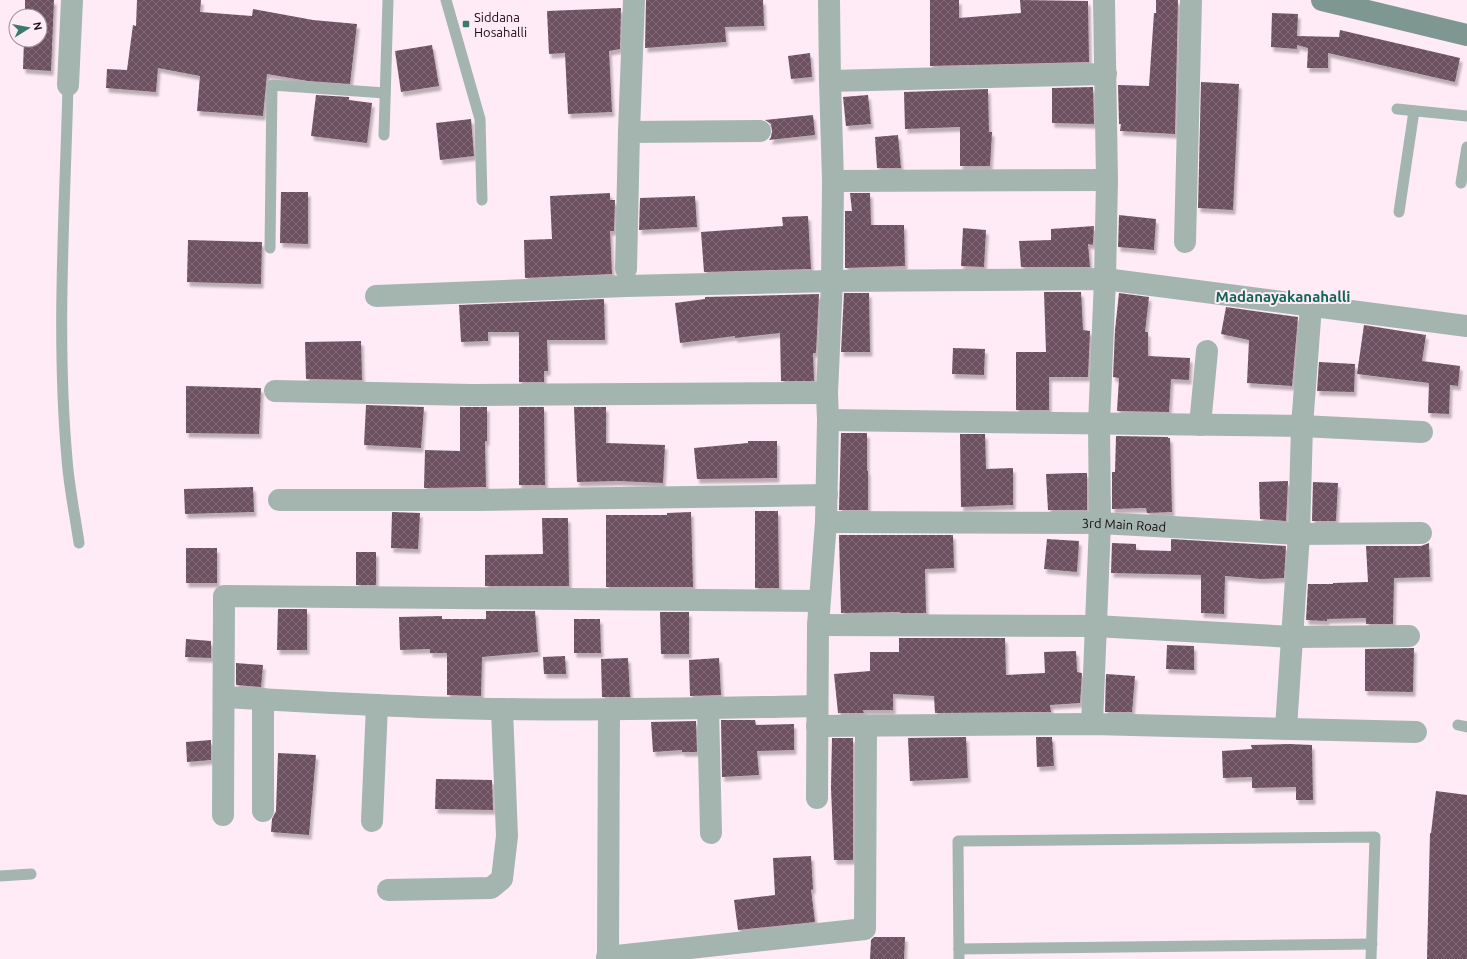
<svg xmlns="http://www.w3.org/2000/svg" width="1467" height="959" font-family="Ubuntu,sans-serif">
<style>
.building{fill:url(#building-cross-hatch);filter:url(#shadow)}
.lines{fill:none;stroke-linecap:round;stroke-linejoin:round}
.service{stroke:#a4b5b0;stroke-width:11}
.minor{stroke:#a4b5b0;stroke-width:22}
.secondary{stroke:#7f9791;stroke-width:22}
.poi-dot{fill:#397b6d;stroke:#ffebf5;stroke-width:1.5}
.labels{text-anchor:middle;stroke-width:4;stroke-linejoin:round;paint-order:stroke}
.poi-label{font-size:13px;fill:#170c12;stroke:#ffebf5;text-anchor:start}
.street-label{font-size:13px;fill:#170c12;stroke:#ffebf5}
.quarter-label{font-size:15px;font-weight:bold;fill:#106657;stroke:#ffebf5}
</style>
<defs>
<pattern id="building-cross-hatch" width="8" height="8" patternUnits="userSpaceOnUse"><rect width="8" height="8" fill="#6d5160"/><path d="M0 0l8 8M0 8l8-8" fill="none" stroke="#806a76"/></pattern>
<filter id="shadow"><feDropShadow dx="2.5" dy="4.5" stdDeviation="1" flood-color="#0004"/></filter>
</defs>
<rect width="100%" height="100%" fill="#ffebf5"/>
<!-- building -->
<g class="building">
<path d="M 25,0 L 54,0 L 51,71 L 23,69 L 24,40 L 40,40 L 40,16 L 25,16 Z"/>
<path d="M 137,0 L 201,0 L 200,12 L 252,16 L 253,9 L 313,20 L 357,24 L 350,84 L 308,81 L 267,74 L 263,116 L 197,111 L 200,76 L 158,68 L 156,92 L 106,88 L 107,69 L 127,70 L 133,25 L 136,26 Z"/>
<path d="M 646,0 L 763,0 L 764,26 L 725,27 L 726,42 L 645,48 Z"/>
<path d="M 930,0 L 959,0 L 959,18 L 1021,13 L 1020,0 L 1088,1 L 1089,62 L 930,66 Z"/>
<path d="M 1156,0 L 1178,0 L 1175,134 L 1120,131 L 1121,124 L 1119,124 L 1118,85 L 1149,86 L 1154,13 L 1156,13 Z"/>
<path d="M 621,8 L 620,49 L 609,51 L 612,112 L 568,114 L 565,53 L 549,54 L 547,11 Z"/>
<path d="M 1272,13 L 1298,14 L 1297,36 L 1339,37 L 1340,30 L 1460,58 L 1455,82 L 1328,53 L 1328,68 L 1307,68 L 1308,48 L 1297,45 L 1297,49 L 1271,47 Z"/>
<path d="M 432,45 L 439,86 L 401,92 L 395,51 Z"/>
<path d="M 810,53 L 812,77 L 791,79 L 788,56 Z"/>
<path d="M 1201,82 L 1239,84 L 1233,210 L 1198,208 Z"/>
<path d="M 1093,87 L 1094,124 L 1052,123 L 1052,88 Z"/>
<path d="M 988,89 L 989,132 L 992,132 L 990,166 L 960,166 L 960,127 L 905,129 L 904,92 Z"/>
<path d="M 316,95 L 349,97 L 349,100 L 372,103 L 367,143 L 311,136 Z"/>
<path d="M 868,95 L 871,124 L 846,126 L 843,97 Z"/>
<path d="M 813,115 L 815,135 L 769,140 L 771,137 L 772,131 L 771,124 L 765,120 Z"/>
<path d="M 471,119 L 474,156 L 440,160 L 436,123 Z"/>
<path d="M 898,135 L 901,168 L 877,168 L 875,137 Z"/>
<path d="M 281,192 L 308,192 L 308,244 L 280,243 Z"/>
<path d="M 610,193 L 610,200 L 615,200 L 614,231 L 610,231 L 612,274 L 525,278 L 524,240 L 552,239 L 550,196 Z"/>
<path d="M 850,193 L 870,193 L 871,225 L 904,225 L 905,266 L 845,268 L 845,211 L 852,211 Z"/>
<path d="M 695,196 L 697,227 L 639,230 L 640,198 Z"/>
<path d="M 1119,215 L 1156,219 L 1154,250 L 1118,247 Z"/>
<path d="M 808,216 L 811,269 L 704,272 L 701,232 L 783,226 L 782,217 Z"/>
<path d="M 1094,226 L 1093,245 L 1088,244 L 1090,267 L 1021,267 L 1019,241 L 1051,240 L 1051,229 Z"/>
<path d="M 963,228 L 986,230 L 984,267 L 961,266 Z"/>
<path d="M 188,240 L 262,242 L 261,284 L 187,282 Z"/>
<path d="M 1044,292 L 1081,292 L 1083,330 L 1090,331 L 1088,377 L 1049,377 L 1049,410 L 1016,410 L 1016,352 L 1046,352 Z"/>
<path d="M 844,293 L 869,293 L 870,352 L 841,352 Z"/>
<path d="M 1119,293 L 1149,297 L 1145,332 L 1148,332 L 1148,356 L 1190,358 L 1189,380 L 1171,379 L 1169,412 L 1117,411 L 1119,378 L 1113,377 L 1115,330 Z"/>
<path d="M 819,294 L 816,353 L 813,353 L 814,381 L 781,381 L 780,333 L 735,338 L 735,336 L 680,343 L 675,303 L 705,299 L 705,297 Z"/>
<path d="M 604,299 L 605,340 L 547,340 L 548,371 L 544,371 L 544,382 L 519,382 L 519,332 L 488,332 L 488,341 L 461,342 L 459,305 Z"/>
<path d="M 1226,307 L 1298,317 L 1292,386 L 1247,383 L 1249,340 L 1221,334 Z"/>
<path d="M 1364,325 L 1426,335 L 1422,361 L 1460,366 L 1458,386 L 1450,385 L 1449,414 L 1428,413 L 1429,383 L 1357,374 Z"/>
<path d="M 361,341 L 362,380 L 306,379 L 305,342 Z"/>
<path d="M 953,348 L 985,349 L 984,375 L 952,374 Z"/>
<path d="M 1319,362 L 1355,364 L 1354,392 L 1317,391 Z"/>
<path d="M 186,386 L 261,388 L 259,434 L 186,433 Z"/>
<path d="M 366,405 L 424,407 L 421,448 L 364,445 Z"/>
<path d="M 460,407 L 487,407 L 487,441 L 485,441 L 486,487 L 424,488 L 425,450 L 460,451 Z"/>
<path d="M 519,407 L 544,407 L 545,485 L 519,485 Z"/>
<path d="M 574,407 L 606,407 L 606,443 L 665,445 L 663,483 L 618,481 L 577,482 Z"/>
<path d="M 841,433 L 867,433 L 867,471 L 868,471 L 868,510 L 839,510 Z"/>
<path d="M 960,434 L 985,434 L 986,469 L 1013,468 L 1013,505 L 961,507 Z"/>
<path d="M 1116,436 L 1168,437 L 1168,438 L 1170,438 L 1172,512 L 1147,513 L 1146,508 L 1112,509 L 1112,472 L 1115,472 Z"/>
<path d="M 748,441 L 777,441 L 777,478 L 697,479 L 694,448 L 748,443 Z"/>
<path d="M 1079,473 L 1087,473 L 1087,510 L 1048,510 L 1046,474 Z"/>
<path d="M 1288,481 L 1286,521 L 1260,519 L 1259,482 Z"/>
<path d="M 1313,482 L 1338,483 L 1336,521 L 1312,521 Z"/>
<path d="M 253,487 L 254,512 L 185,514 L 184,489 Z"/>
<path d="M 755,511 L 778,511 L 779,588 L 755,588 Z"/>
<path d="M 392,512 L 420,513 L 418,549 L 391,548 Z"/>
<path d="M 691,512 L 693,587 L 606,587 L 606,515 L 667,515 L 667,513 Z"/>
<path d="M 542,518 L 568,518 L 569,586 L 485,586 L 485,555 L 543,554 Z"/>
<path d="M 839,535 L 953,535 L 954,568 L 925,569 L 926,613 L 900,613 L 900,612 L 841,613 Z"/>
<path d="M 1047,539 L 1079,541 L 1077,572 L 1044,569 Z"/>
<path d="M 1171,539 L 1286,546 L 1284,578 L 1261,579 L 1225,576 L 1224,614 L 1201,613 L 1201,575 L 1111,573 L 1112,543 L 1136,544 L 1136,550 L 1171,551 Z"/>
<path d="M 1429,543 L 1430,577 L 1394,578 L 1393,624 L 1366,624 L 1366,618 L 1327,619 L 1327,621 L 1306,620 L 1308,584 L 1333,584 L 1333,583 L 1368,582 L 1366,546 L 1421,546 Z"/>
<rect x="186" y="548" width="31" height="35"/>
<rect x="356" y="552" width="20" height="33"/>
<path d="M 278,609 L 307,609 L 307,650 L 277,650 Z"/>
<path d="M 486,611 L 535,611 L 538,652 L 482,657 L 481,696 L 447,695 L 447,653 L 430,653 L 430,649 L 400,650 L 399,617 L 442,616 L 442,619 L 486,619 Z"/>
<path d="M 660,612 L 689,612 L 689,654 L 661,654 Z"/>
<path d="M 574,619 L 600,619 L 601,653 L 574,653 Z"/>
<path d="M 899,638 L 1005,638 L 1006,675 L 1045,673 L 1044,652 L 1076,651 L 1077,672 L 1082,673 L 1080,703 L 1050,705 L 1051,712 L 935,713 L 934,696 L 893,694 L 893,710 L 863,710 L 864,713 L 838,713 L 834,674 L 870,671 L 870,652 L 899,652 Z"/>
<path d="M 186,639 L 211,641 L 211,658 L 185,657 Z"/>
<path d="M 1167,645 L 1194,646 L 1194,670 L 1166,669 Z"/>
<path d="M 1414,648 L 1413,692 L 1365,691 L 1365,649 Z"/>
<path d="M 565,656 L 566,674 L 544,674 L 543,657 Z"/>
<path d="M 628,658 L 630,697 L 602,697 L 601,659 Z"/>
<path d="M 719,658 L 721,695 L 690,696 L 689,660 Z"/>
<path d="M 236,663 L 263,665 L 261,687 L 236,685 Z"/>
<path d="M 1106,674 L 1135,676 L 1132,712 L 1105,712 Z"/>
<path d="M 721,720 L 755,720 L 756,725 L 794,724 L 794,750 L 757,751 L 759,775 L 722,777 Z"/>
<path d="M 696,721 L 697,752 L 682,752 L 682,750 L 653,752 L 651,722 Z"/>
<path d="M 966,737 L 968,778 L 910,781 L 908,738 Z"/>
<path d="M 1036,737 L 1052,737 L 1054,766 L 1037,767 Z"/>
<path d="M 832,738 L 853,738 L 853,860 L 834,860 L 831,788 Z"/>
<path d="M 211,740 L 211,760 L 187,762 L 186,742 Z"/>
<path d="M 1289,744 L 1312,745 L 1313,800 L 1296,800 L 1296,787 L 1252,788 L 1252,777 L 1223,778 L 1222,751 L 1252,749 L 1251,745 Z"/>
<path d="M 278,753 L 316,755 L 309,835 L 271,832 L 272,819 L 276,811 Z"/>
<path d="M 436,779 L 492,780 L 493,810 L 435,809 Z"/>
<path d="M 1436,791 L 1467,795 L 1467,959 L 1427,959 L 1430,833 L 1431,833 Z"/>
<path d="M 811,856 L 813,889 L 811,890 L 815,922 L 738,930 L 734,900 L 775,895 L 773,858 Z"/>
<path d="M 874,937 L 905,937 L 904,959 L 870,959 L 871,940 Z"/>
</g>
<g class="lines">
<!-- service -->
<g class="service">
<path d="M 446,0 L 480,119 L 482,200"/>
<path d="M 68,85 C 65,210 56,335 67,459 C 69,487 75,515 79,543"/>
<path d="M 1397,109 L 1467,116"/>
<path d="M 384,135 L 388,0"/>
<path d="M 1461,183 L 1467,147"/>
<path d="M 1399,212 L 1414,111"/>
<path d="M 270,248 L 272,85 L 385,93"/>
<path d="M 1458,725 L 1467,727"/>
<path d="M 0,876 L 31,874"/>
<path d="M 959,949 L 1372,944"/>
<path d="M 959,959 L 958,841 L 1375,837 L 1371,959"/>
</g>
<!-- minor -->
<g class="minor">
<path d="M 830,81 L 1106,74"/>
<path d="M 68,85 L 72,0"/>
<path d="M 629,132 L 760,131"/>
<path d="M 833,181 L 1107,180"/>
<path d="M 1185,242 L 1191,0"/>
<path d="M 626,269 L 629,132 L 634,0"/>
<path d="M 376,296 L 626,286 L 832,281 L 1105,279 L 1467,326"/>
<path d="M 275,391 L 472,395 L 827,393"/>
<path d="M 828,420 L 1302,426 L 1422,432"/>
<path d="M 1200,425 L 1207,351"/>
<path d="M 279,500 L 479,500 L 827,495"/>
<path id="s1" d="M 826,522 L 1100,523 L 1299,534 L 1421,533"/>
<path d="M 818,625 L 1095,626 L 1293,637 L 1409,636"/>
<path d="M 224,697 C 317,702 409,708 502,709 C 607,711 712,708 817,706"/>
<path d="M 263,699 L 263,811"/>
<path d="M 708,708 L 711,833"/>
<path d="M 1092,724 L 1100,523 L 1099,424 L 1105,279 L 1107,180 L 1104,0"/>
<path d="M 817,726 L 1092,724 L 1416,732"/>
<path d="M 1286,728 L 1299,534 L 1302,426 L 1311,306"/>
<path d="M 817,798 L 818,625 L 826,522 L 828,420 L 827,393 L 832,281 L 833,181 L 830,81 L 829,0"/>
<path d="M 223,815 L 224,596 L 819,601"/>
<path d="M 372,821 L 377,705"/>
<path d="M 388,890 L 491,888 L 502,879 L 507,836 L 502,709"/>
<path d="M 607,957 L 865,929 L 866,727"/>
<path d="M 608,959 L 609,710"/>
</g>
<!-- secondary -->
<path class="secondary" d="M 1322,0 L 1467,35"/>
</g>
<!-- markers -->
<rect class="poi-dot" x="462" y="20" width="8" height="8" rx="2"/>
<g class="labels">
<!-- poi labels -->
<g class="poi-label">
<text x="474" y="22">Siddana<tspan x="474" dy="15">Hosahalli</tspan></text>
</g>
<!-- street labels -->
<g class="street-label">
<text dy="5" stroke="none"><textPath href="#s1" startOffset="298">3rd Main Road</textPath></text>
</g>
<!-- quarter labels -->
<g class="quarter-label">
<text x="1283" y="302">Madanayakanahalli</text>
</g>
</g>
<!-- north arrow -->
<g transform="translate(28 28) rotate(79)"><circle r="19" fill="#ffebf5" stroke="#a2929a"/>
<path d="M0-3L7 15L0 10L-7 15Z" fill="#397b6d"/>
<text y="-6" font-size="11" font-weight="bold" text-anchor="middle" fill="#170c12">N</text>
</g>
</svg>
